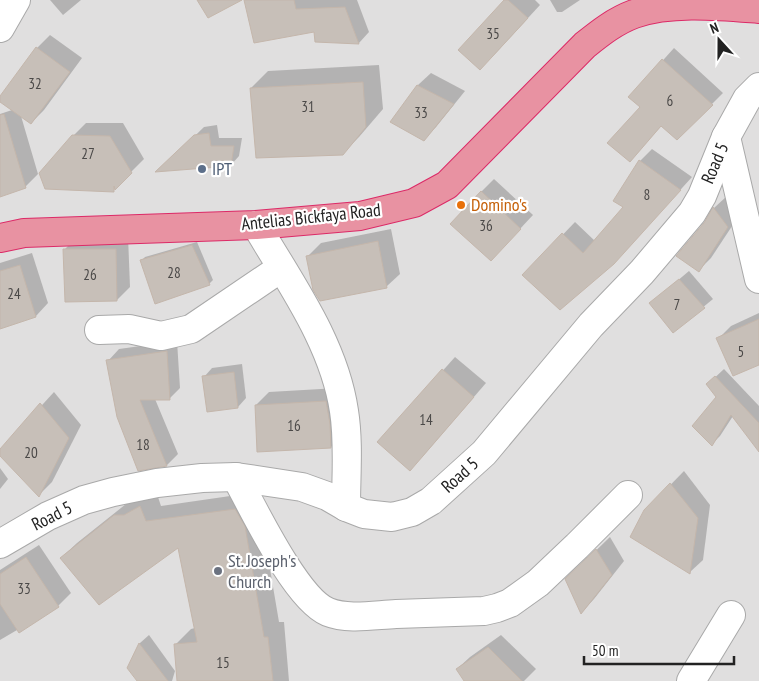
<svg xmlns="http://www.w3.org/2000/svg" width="759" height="681" font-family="'PT Sans Narrow',sans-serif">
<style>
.residential{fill:#e0dfdf}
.shadow{fill:#0003}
.building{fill:#c7bfb8;stroke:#c4b6ab}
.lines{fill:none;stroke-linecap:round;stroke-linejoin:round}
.minor-casing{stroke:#a9a9a9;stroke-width:30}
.highway-casing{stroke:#dc2a67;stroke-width:30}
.minor{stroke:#fff;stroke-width:28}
.highway{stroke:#e892a2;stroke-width:28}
.service-dot{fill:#5c6f8a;stroke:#fff;stroke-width:2}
.food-dot{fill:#e8710a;stroke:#fff;stroke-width:2}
.worship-dot{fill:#6b7280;stroke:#fff;stroke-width:2}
.labels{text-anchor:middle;stroke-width:4.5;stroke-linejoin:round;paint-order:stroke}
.number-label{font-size:15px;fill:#4b4948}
.street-label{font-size:18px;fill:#222;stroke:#fff}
.service-label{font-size:18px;fill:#4e5e75;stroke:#fff;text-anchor:start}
.food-label{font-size:18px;fill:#c56008;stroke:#fff;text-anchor:start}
.worship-label{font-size:18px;fill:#5b616d;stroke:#fff;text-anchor:start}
</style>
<rect width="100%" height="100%" fill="#f2efe9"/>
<!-- residential -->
<rect class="residential" x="0" y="0" width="759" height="681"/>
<!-- shadow -->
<g class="shadow">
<path d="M 50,0 L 81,0 L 63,15 Z"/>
<path d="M 245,0 L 357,0 L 369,32 L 359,43 L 315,31 Z"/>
<path d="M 505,0 L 535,0 L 540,5 L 493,56 Z"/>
<path d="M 550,0 L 580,0 L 562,12 L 557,12 Z"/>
<path d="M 50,35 L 82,58 L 44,110 L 31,123 L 21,116 L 38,174 L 25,187 L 0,195 L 0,114 L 12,110 L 0,101 L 0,98 L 37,48 Z"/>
<path d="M 674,48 L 723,93 L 677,139 L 662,125 L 630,161 L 641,107 L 630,97 Z"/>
<path d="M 379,65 L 383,109 L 359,137 L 342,154 L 251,88 L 268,71 Z"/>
<path d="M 431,73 L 465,91 L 436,127 L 424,139 L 392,122 L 418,85 Z"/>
<path d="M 86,123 L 123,123 L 144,159 L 113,190 L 73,136 Z"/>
<path d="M 217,125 L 219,138 L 242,138 L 239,156 L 231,165 L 159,171 L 204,127 Z"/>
<path d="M 652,149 L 692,177 L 626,250 L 524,275 L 575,222 L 595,241 L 625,207 L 640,161 Z"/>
<path d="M 494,179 L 533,215 L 503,247 L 481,192 Z"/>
<path d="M 727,196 L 740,214 L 711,258 L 698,271 L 705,224 L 714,208 Z"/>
<path d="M 391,229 L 400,274 L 387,286 L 320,300 L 308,256 L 321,243 Z"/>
<path d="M 128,236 L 130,287 L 117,300 L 64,250 L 77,237 Z"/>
<path d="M 197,242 L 213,280 L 209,284 L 141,261 L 145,257 Z"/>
<path d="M 32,253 L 48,303 L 36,316 L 0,327 L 0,263 Z"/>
<path d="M 689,271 L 713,299 L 674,331 L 651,303 Z"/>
<path d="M 759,313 L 759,363 L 718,339 L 731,326 Z"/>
<path d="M 177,341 L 180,388 L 169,399 L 155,399 L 178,454 L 167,465 L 138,470 L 108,361 L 119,349 Z"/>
<path d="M 455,357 L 486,383 L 422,457 L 379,442 Z"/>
<path d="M 242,364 L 246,398 L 238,407 L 204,377 L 212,368 Z"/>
<path d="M 724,369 L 759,406 L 759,450 L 733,416 L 720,436 L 712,444 L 718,397 L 708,384 Z"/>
<path d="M 338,388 L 344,434 L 331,447 L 256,405 L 269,392 Z"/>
<path d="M 54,392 L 81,425 L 52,482 L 39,495 L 0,454 L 0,451 Z"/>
<path d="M 0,468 L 8,479 L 0,489 Z"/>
<path d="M 684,471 L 710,505 L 703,560 L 690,572 L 632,536 L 645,511 Z"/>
<path d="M 156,491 L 161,506 L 251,493 L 260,510 L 279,622 L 284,622 L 289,681 L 178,681 L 175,645 L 191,629 L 195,628 L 179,546 L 61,558 L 77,543 L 131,500 Z"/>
<path d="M 610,537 L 624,561 L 594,599 L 582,612 L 579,567 Z"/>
<path d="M 39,545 L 71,593 L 58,606 L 0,640 L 0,570 Z"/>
<path d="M 149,635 L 175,671 L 172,681 L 139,681 L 128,668 L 140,643 Z"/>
<path d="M 501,635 L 536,669 L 524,681 L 466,681 L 457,669 L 470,657 Z"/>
</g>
<!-- building -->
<g class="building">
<path d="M 197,0 L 242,0 L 208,18 Z"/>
<path d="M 244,0 L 294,0 L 296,9 L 345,7 L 359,44 L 315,42 L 314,32 L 254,43 Z"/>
<path d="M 504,0 L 508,0 L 528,18 L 480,70 L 458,50 Z"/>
<path d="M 36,47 L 70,72 L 31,124 L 0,102 L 0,96 Z"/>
<path d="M 662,59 L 713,105 L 677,140 L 661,126 L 630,162 L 607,143 L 640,107 L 628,97 Z"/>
<path d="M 363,82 L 366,127 L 343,155 L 256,158 L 250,88 Z"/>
<path d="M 417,85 L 454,104 L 424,141 L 390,122 Z"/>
<path d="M 4,114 L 26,188 L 0,197 L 0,115 Z"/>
<path d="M 209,133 L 211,146 L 234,146 L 231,166 L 155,172 L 194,135 Z"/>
<path d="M 72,135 L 110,136 L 132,173 L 115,190 L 114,186 L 114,192 L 45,189 L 39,173 Z"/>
<path d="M 639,160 L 681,190 L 614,264 L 560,310 L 522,275 L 562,233 L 583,253 L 623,207 L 613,201 Z"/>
<path d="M 481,191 L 521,229 L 491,261 L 450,224 Z"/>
<path d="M 713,207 L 728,227 L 699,272 L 676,256 L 704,223 Z"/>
<path d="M 378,241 L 387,288 L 320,301 L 313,290 L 306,256 Z"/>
<path d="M 192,245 L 210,285 L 155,304 L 140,260 Z"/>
<path d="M 63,249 L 116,249 L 117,301 L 65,302 Z"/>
<path d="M 20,265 L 36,317 L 0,329 L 0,271 Z"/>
<path d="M 679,279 L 705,308 L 673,333 L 649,303 Z"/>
<path d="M 759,319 L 759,365 L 733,376 L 716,338 Z"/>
<path d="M 167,351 L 170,400 L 140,400 L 167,466 L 138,471 L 117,417 L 106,360 Z"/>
<path d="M 442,369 L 474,397 L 410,471 L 377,442 Z"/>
<path d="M 234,372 L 238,408 L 207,412 L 202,376 Z"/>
<path d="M 715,376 L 759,423 L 759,452 L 731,415 L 712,446 L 692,426 L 716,397 L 706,384 Z"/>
<path d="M 326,401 L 330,424 L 331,448 L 257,452 L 255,405 Z"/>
<path d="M 40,403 L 69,438 L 39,497 L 0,456 L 0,449 Z"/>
<path d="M 670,483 L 698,518 L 690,574 L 630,537 L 644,510 Z"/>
<path d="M 140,506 L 146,521 L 235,509 L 245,526 L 264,637 L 268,637 L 273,681 L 177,681 L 174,644 L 197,642 L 178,548 L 99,605 L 60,558 L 114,515 L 124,515 Z"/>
<path d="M 596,549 L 612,575 L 581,614 L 565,579 Z"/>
<path d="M 26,557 L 59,607 L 19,633 L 0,604 L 0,574 Z"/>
<path d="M 139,643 L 168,681 L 137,681 L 127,668 Z"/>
<path d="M 488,647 L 522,681 L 464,681 L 456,669 Z"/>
</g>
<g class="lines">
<defs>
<g id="minor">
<path d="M 0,28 L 16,0"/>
<path d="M 726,137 L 759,279"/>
<path d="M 256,225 C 290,283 334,343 344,411 C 349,442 346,476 346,507"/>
<path d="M 99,330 L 129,329 L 161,336 L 191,329 L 281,268"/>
<path d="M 236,477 C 253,508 296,599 328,612 C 348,620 374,615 396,614 C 425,613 454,612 484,611 L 497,608 L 510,603 L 538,583 L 577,546 L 628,495"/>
<path d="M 0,544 L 48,516 L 84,500 L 113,492 L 157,483 L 202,478 L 236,477 L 302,487 L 327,496 L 346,507 L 364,514 L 392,517 L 412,512 L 431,501 L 484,453 L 591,325 L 642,272 L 692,213 L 702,196 L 726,137 L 747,99 L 759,87"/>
<path d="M 691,681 L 731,615"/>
</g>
<path id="highway" d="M 0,238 L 24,233 L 256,225 L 360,216 L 414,203 L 447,185 L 585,45 C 600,33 615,21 634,14 C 671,1 720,6 759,9"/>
</defs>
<!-- minor casing -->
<use href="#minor" class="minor-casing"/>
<!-- highway casing -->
<use href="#highway" class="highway-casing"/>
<!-- minor -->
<use href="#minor" class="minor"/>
<!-- highway -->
<use href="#highway" class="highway"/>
</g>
<!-- markers -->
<circle class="service-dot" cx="202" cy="169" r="5"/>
<circle class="food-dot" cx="461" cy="205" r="5"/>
<circle class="worship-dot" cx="218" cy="571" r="5"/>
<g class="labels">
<!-- number labels -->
<g class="number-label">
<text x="493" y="39">35</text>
<text x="35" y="89">32</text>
<text x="670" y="106">6</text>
<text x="308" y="112">31</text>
<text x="421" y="118">33</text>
<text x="88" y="159">27</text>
<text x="647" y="200">8</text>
<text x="486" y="231">36</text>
<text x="174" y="278">28</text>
<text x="90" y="280">26</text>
<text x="14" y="299">24</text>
<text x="677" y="310">7</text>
<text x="741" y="357">5</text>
<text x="426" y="425">14</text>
<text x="294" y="431">16</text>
<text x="143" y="450">18</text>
<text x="31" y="458">20</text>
<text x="24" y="594">33</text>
<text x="223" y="668">15</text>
</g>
<!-- street labels -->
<g class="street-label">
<text transform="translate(715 163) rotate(-67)" y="6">Road 5</text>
<text transform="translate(311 217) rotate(-6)" y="6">Antelias Bickfaya Road</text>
<text transform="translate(460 475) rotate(-42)" y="6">Road 5</text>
<text transform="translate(52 516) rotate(-27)" y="6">Road 5</text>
</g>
<!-- service labels -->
<g class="service-label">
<text x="212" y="175">IPT</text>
</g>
<!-- food labels -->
<g class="food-label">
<text x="471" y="211">Domino's</text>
</g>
<!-- worship labels -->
<g class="worship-label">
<text x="228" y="567">St. Joseph's<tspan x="228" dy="21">Church</tspan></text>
</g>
</g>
<!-- north arrow -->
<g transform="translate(719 40) rotate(339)" stroke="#ffffff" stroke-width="4" paint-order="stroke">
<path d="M0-4L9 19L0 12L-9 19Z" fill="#222222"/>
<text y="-8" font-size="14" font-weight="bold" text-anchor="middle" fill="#222222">N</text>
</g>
<!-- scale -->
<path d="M584 656v8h150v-8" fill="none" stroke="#222222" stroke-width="2.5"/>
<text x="592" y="656" font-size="15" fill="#222222" stroke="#ffffff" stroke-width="4" paint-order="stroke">50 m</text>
</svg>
